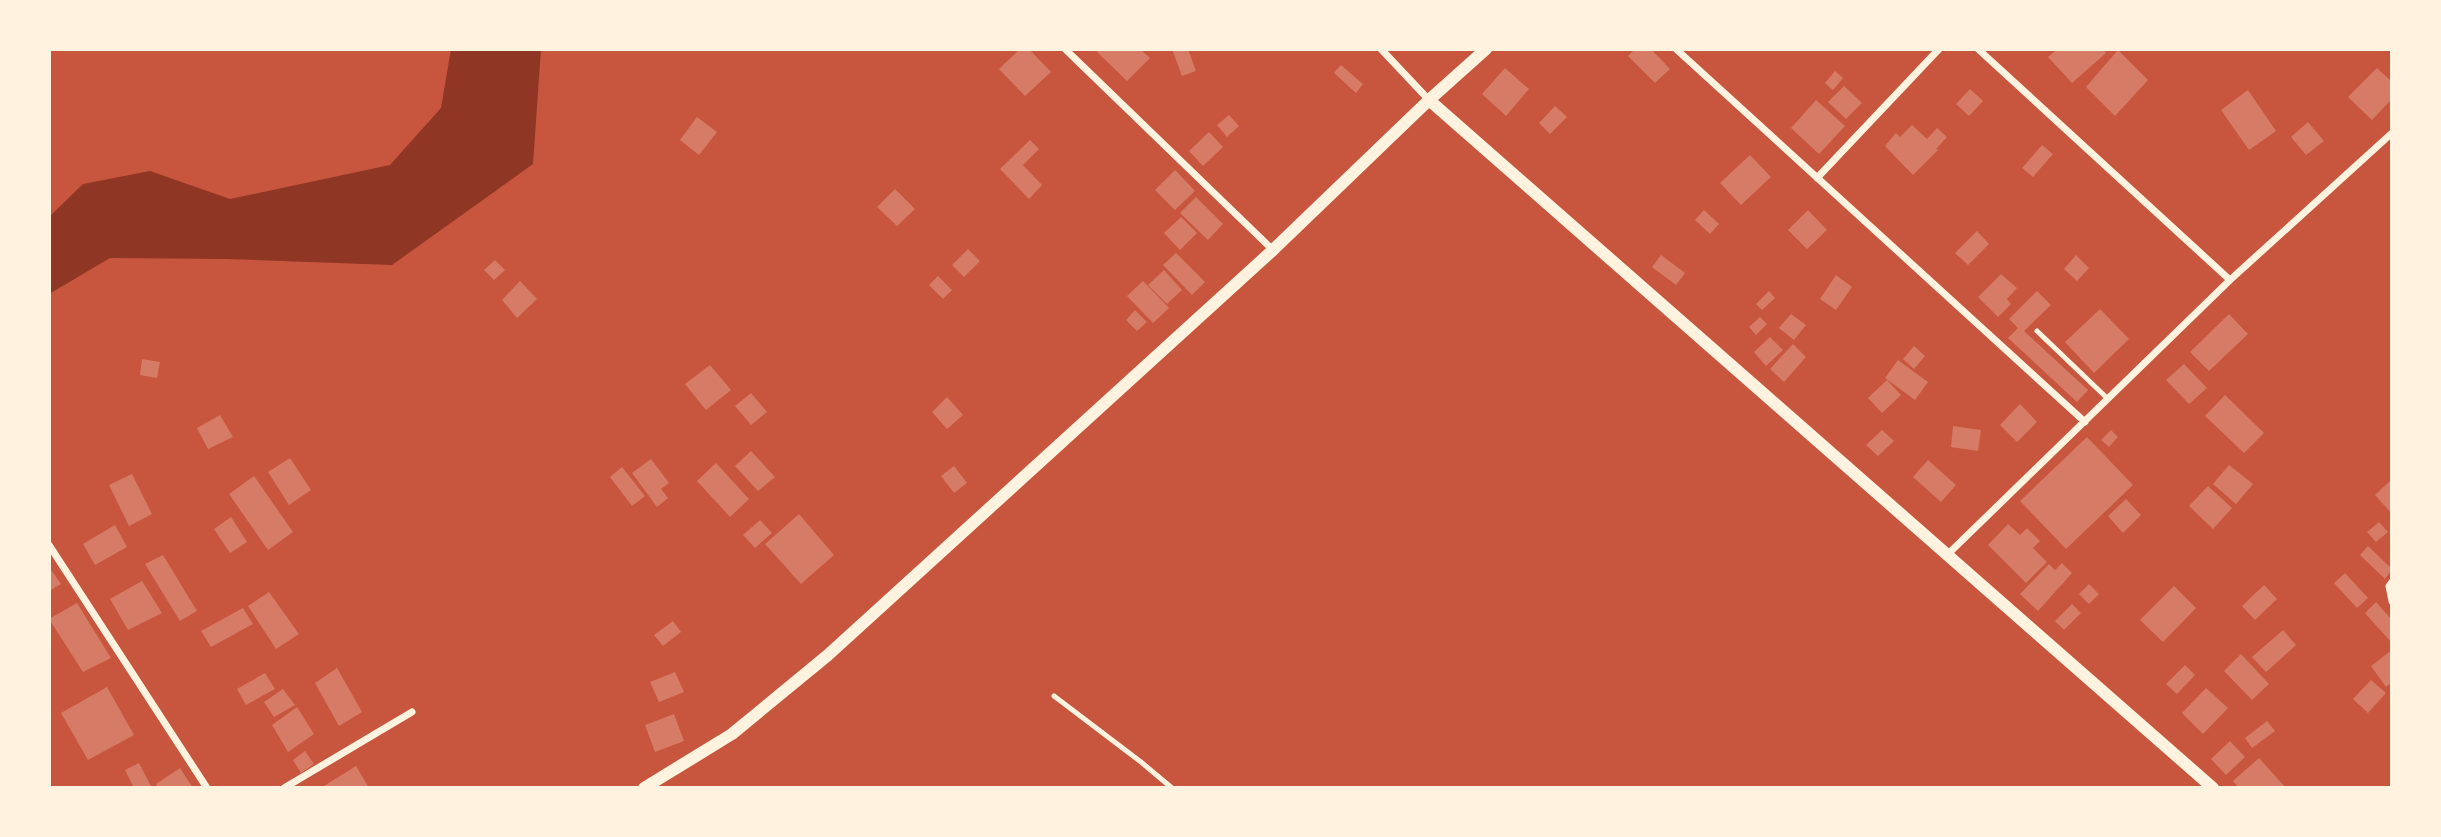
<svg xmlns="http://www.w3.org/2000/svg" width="2441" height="837" font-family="Lora,serif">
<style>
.water{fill:#8f3625}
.building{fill:#d67c66}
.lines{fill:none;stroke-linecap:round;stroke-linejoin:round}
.service{stroke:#fff3e0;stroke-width:5}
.minor{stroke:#fff3e0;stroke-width:7}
.tertiary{stroke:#fff3e0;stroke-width:12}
</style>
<rect width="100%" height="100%" fill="#c8553d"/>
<path class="water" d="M451 49H541L533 164 392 265 228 259 110 258 49 294V217L83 184 150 171 230 199 390 165 441 108Z"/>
<path class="building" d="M1020 49H1029L1051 72 1025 96 999 69Z
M1100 49H1140L1150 58 1127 81 1097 52Z
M1172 49H1188L1196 71 1182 76Z
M1635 49H1651L1670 69 1655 83 1628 56Z
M2057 49H2103L2106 53 2072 83 2048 57Z
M2118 50 2148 80 2115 116 2086 87Z
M1341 65 1363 84 1356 93 1334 73Z
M1505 68 1529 89 1506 116 1482 94Z
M2377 68 2392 82V99L2372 120 2348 97Z
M1835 71 1843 78 1833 90 1825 83Z
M1844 86 1862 103 1846 119 1828 102Z
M1970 89 1983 101 1969 116 1956 104Z
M2248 90 2276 131 2249 150 2221 110Z
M1816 100 1845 126 1819 154 1791 128Z
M1555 106 1567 117 1550 134 1539 123Z
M1229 115 1239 126 1227 137 1217 125Z
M697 117 717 132 699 155 680 140Z
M2308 122 2324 141 2306 155 2291 137Z
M1912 125 1927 139 1937 128 1947 137 1936 149 1938 150 1913 175 1885 146 1896 133 1900 137Z
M1209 132 1223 147 1203 166 1189 151Z
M1030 140 1039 149 1023 165 1042 185 1029 199 1000 169Z
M2042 145 2053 154 2033 177 2022 168Z
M1750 155 1771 177 1741 205 1720 183Z
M1175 170 1195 191 1175 210 1155 190Z
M895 189 915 209 897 226 877 207Z
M1196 197 1223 224 1208 240 1180 213Z
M1704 210 1719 224 1710 234 1695 220Z
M1808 210 1827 230 1807 249 1788 230Z
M1181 217 1197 233 1180 250 1164 233Z
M1977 231 1989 244 1968 265 1955 253Z
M968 249 980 261 964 277 952 265Z
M1176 253 1205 282 1192 295 1163 265Z
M1661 255 1685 273 1676 285 1652 267Z
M2076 255 2089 268 2077 281 2064 269Z
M495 260 505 270 494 280 484 270Z
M1164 270 1182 290 1167 304 1148 285Z
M2001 274 2017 288 2007 299 2011 304 1998 317 1978 297Z
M1836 275 1852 287 1836 310 1820 299Z
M938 276 952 290 943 299 929 285Z
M520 281 537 299 517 318 502 300Z
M1143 281 1169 308 1153 323 1127 296Z
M1769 291 1775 298 1762 310 1756 304Z
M2037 291 2051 305 2024 331 2088 390 2077 402 2008 338 2018 328 2009 319Z
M2100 309 2129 339 2094 373 2065 342Z
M1135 310 1147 322 1137 331 1126 320Z
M1791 314 1806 325 1794 340 1779 328Z
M2229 314 2248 334 2209 371 2190 352Z
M1760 317 1767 324 1756 335 1749 327Z
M1770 337 1783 350 1766 366 1754 352Z
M1793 344 1806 357 1784 382 1770 369Z
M1914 346 1925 356 1914 369 1903 359Z
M142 359 160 362 157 378 140 375Z
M1898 360 1928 382 1915 400 1885 378Z
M2184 364 2207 388 2189 404 2166 380Z
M710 365 731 390 706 410 685 384Z
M1887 380 1901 395 1882 413 1868 398Z
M751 393 767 412 751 425 735 406Z
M2225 395 2264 433 2244 453 2205 416Z
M947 397 963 415 947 429 932 412Z
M2020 404 2037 422 2017 442 2000 425Z
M220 415 233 437 208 449 197 428Z
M1953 426 1981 430 1978 451 1951 447Z
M1882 430 1894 441 1878 456 1866 445Z
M2111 430 2118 437 2109 447 2101 440Z
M2087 437 2133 485 2066 549 2020 501Z
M751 451 775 477 758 491 735 466Z
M290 458 311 490 289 505 268 472Z
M651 459 669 483 661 489 668 498 657 507 632 473Z
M1928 460 1956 485 1941 502 1913 477Z
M716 463 749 499 730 517 697 481Z
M2229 465 2253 484 2236 504 2213 484Z
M954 466 967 483 954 493 941 476Z
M622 467 645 496 632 506 610 477Z
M132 474 152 514 129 526 109 485Z
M254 476 293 532 268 550 229 494Z
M2392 479V514L2375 495Z
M2208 486 2232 508 2213 529 2189 506Z
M2126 499 2141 515 2123 533 2108 516Z
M799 514 834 555 801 584 765 544Z
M231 517 247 542 230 553 214 529Z
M760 520 772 533 755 548 743 535Z
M2379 522 2388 532 2376 542 2367 532Z
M2008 524 2020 535 2027 528 2040 541 2033 548 2047 562 2026 583 1988 545Z
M115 525 127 547 95 565 83 544Z
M2368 546 2392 569 2385 579 2360 555Z
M163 555 197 611 180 621 145 564Z
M2062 563 2072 573 2038 611 2020 594 2049 564 2055 570Z
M49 567 61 584 49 591Z
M2345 573 2368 598 2357 608 2334 583Z
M142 581 162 613 128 630 110 599Z
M2089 584 2099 594 2089 604 2079 594Z
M2264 585 2277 599 2255 620 2242 606Z
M2174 586 2196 608 2163 642 2140 620Z
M269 592 299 634 276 649 248 606Z
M2376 602 2392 620 2390 641 2365 613Z
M77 603 111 658 83 672 49 619Z
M2072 604 2081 613 2064 630 2055 621Z
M243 608 253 624 211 647 201 631Z
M673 621 681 632 663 646 654 635Z
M2283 630 2296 645 2266 672 2252 657Z
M2392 650V682L2386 687 2371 666Z
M2241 654 2269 684 2252 700 2224 671Z
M2185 665 2195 675 2177 694 2166 684Z
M337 668 362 712 339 726 315 683Z
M675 672 684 692 659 702 650 682Z
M265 673 275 689 246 705 237 689Z
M2371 680 2386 693 2368 713 2353 699Z
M107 687 134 735 88 760 61 713Z
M2206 688 2228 708 2203 734 2182 713Z
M283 689 295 705 274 717 264 702Z
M297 707 314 734 288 752 272 725Z
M674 714 684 741 655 752 645 725Z
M2267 721 2275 731 2252 748 2245 738Z
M2230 741 2245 757 2226 775 2211 759Z
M305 751 314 764 301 773 293 760Z
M2259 758 2286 788H2239L2233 781Z
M139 763 152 788H134L125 770Z
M356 766 369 788H325L324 786Z
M180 768 193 788H158L156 784Z"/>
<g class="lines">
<path class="service" d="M2037 331 2108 399
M1054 696 1141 762 1172 788"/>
<path class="minor" d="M1065 49 1273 250
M1381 49 1429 100
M1676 49 2085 422
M1978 49 2230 280
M1817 178 1939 49
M49 545 207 788
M1947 555 2230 280 2392 133
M2392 582 2389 586 2392 601
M284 788 412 712"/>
<path class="tertiary" d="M1429 100 2213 788
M644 788 732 734 828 655 1273 250 1429 100 1486 49"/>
</g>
<rect width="2441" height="837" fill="none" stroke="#fff3e0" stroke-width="102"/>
</svg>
